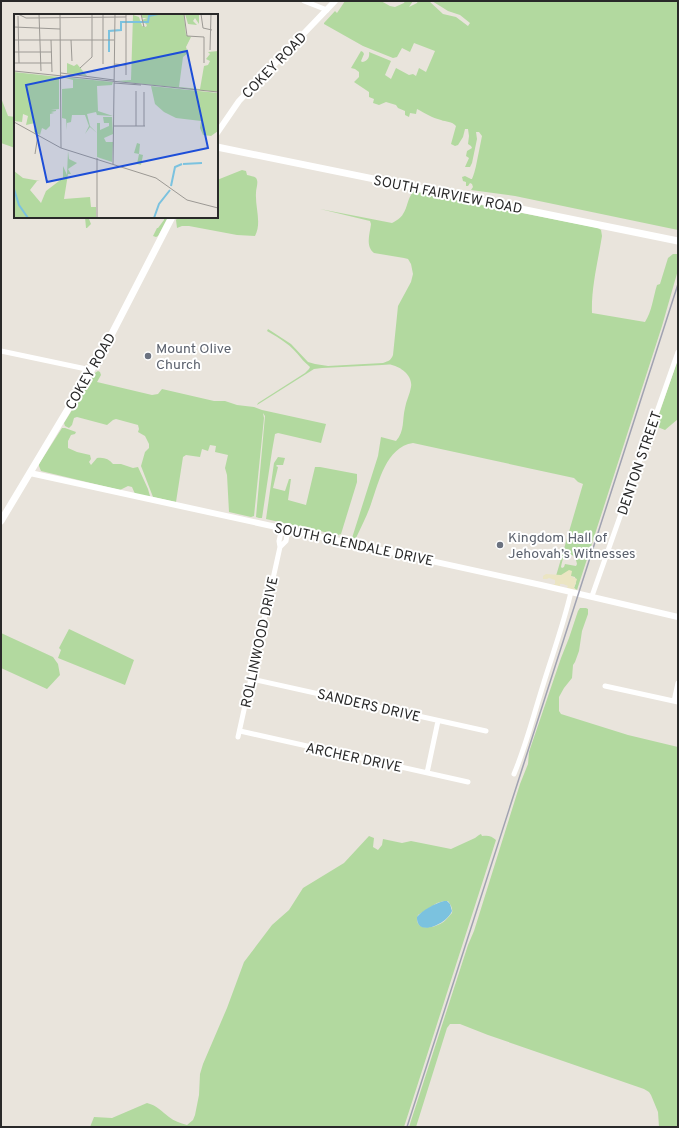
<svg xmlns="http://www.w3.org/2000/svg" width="679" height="1128" font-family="Overpass,sans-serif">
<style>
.green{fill:#b2d99f;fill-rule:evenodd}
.sand{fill:#ebe5c3}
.water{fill:#7bc2df}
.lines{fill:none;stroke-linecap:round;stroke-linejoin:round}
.minor{stroke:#fff;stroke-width:5}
.tertiary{stroke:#fff;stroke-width:6}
.secondary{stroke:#fff;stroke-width:7}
.rail{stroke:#a0a2b1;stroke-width:1.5}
.worship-dot{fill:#6b7280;stroke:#fff;stroke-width:1.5}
.labels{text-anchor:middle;stroke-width:4;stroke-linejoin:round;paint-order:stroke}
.street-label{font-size:14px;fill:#292929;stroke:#fff}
.worship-label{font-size:14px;fill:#5b616d;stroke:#fff;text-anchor:start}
.inset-river{fill:none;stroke:#7bc2df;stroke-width:2}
.inset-road{fill:none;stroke:#9c9994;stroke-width:1}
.view{fill:#1d4ed8;fill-opacity:0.15;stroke:#1d4ed8;stroke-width:2}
.inset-edge{fill:none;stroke:#292929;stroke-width:2}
</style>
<rect width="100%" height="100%" fill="#e9e4dc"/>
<path class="green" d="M345 1H381L390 6 395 7 404 3 405 1H413L409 7 417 3 418 1H429L443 14 456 17 468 26 470 23 460 15 448 11 432 1H678V230L515 196 471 190 473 187 472 184 470 183 468 186H466V182L463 181 462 177 465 176 471 179H472C474 174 475 170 476 166 478 156 480 146 482 136L479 132H476L477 139 472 163 470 167H465L469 158 466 156 467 151 472 148 471 146 468 144 469 136 468 129H465L463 137 458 145 455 146 451 144 456 126C452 121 446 122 441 120 432 118 425 113 417 109L416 114 410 113 409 117 405 115V111L398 108 396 105 386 102 379 105 373 103 374 99 369 97V92L354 82 359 77V72L355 69 351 68 361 51 363 52 364 54 361 61 362 62C367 61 370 58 369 52L391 61 385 75 391 79 396 68 409 75 413 74 416 76 419 68 426 72 435 51 414 43 410 52 402 48 397 57 393 58 363 46 324 24V23L335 11 337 13Z
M1 98 8 116 15 117V148L1 143Z
M242 170 246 171 247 175C250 176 254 176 256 178 259 182 256 188 256 193 255 207 262 223 255 236L237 235 189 226H182L177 228 176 220 178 217H217V180Z
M413 192H415L598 228 601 230 602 236C598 261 591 288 592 313L645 322C652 311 653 298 657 285L660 284 668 258 673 254H677L678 248V270L662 326 577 590 574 588 576 583 575 577 571 576H556L583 484 578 482 574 478 413 443C386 447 379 482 371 504 367 516 361 527 356 538H352L378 456 381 437 396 441C405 431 402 420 405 408 406 401 410 394 411 387 413 376 401 367 392 365 389 364 385 365 382 365L322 368 314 369 257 405 258 403 305 373 309 369 310 367C307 364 303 361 301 358 291 345 281 339 267 331L268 329 291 344 308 362 315 364 328 366 383 363C389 361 391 360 393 355L398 306 411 282 413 274 411 264 408 259 404 258 374 253C365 246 370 233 371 224L370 221 320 209 392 223C396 221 401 218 403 214 408 207 407 199 413 192ZM567 553C574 555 576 558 577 564L576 566 565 564 564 567 562 568 561 567C562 562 563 556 567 553Z
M85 217H102L91 218 89 219 91 224 87 228H86Z
M164 217H168L158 236 156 237 153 236 157 228H158L164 220Z
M678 359V419L665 430 655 426Z
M98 371 100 372 101 375 97 382 152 395 158 394 162 389 214 401H225L237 405 254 407 262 410 326 424 321 443 278 433 275 434 272 451 262 518H259L256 517 265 416 263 413 264 418 254 516 251 517 229 512 227 475 225 468 228 455 215 452 216 446 210 445 208 451 202 449 200 457 186 455 183 457 176 502 153 497 141 466 145 452 149 448V444L145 436 138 432 139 429 138 425 116 419 113 420 107 425 77 417 74 418 72 425 69 428 65 426 64 423 95 373Z
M62 428H65L76 432 75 434 71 435 68 441V448L77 452 90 455 91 459 89 462 91 465 97 458C104 457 109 459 113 464H121L133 468 138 467 148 489 150 496 149 497 135 494 132 487 128 486 120 490 41 471 39 466V464Z
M278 457 285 458 283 465H277L276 466 278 467 273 488 285 491 289 479H291L288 500 306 505 315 467H320L357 474V482L341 534 338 535 266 519 274 463Z
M580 608H586L588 609V614L582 631 579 651 575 662 573 665 572 678 564 688 559 697V711L561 714 628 735 678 747V1127H659L658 1112 651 1095 649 1092 644 1089 488 1035 460 1024H450L447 1028 416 1127H409L468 945 474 931 520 784 528 764 529 752 561 658 569 638 578 611Z
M69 629 134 660 125 685 58 658 61 650 59 648Z
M1 633 53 657 58 664 60 675 47 689 1 668Z
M481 834 482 836C488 835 492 836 496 840L404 1127H90L94 1117 112 1118 147 1103C158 1106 161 1111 169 1117 174 1121 180 1123 187 1125L193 1120 195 1115 199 1095 200 1074 203 1064 227 1008 244 962 272 925 289 910 303 888 344 863 369 836 374 838 373 847 378 850 382 845 383 839 402 843 411 841 451 849 475 838 479 835ZM444 901H448C451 905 453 909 452 913 448 917 445 922 440 924 431 929 413 930 418 915L437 903Z"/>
<path class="sand" d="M569 570 572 571 571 576 577 579 574 588 577 590 567 588 568 586 563 584H560V586L552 585 555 584V580L549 578 547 579H543V576L546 574 561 575Z"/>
<path class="water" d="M444 901H447L450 904 452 911C447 924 416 938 417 917 421 911 436 903 444 901Z"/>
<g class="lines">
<path class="minor" d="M304 1 327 10
M1 351 91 370
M280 547 286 541 288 530
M592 596 678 352
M252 679 486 731
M605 686 678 702
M674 701 678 683
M240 731 468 782
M238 737 280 547 279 541 282 528
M427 773 438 721
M514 774C525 748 532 721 540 695 550 661 563 627 571 592"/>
<path class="tertiary" d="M217 133 239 101 335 1
M30 473 541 585 678 617"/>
<path class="secondary" d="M217 147 678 241
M1 521 104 349 172 217"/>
<path class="rail" d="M407 1127 678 284"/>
</g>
<g class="worship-dot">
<circle cx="148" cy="356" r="4"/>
<circle cx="500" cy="545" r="4"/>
</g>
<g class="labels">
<g class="street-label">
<text transform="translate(274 65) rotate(-46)" y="5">COKEY ROAD</text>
<text transform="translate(448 194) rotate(11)" y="5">SOUTH FAIRVIEW ROAD</text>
<text transform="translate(90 371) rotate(-60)" y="5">COKEY ROAD</text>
<text transform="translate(639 463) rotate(-71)" y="5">DENTON STREET</text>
<text transform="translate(354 544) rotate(12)" y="5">SOUTH GLENDALE DRIVE</text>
<text transform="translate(259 642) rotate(-78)" y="5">ROLLINWOOD DRIVE</text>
<text transform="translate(369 705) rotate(13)" y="5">SANDERS DRIVE</text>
<text transform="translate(354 757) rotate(12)" y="5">ARCHER DRIVE</text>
</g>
<g class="worship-label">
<text x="156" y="353">Mount Olive<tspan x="156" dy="16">Church</tspan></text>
<text x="508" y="542">Kingdom Hall of<tspan x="508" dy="16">Jehovah’s Witnesses</tspan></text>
</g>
</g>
<g transform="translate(14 14)">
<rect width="204" height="204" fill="#e9e4dc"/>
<path d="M128 0 170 1 172 21 177 23 172 33 174 39 169 43 165 73 186 75 190 52 194 51 196 47 192 45 196 40 194 38 204 37V78L102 67 117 66 119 1 125 3 128 12 132 13 133 11 128 6 133 4H128ZM171 0H185V10L181 4 179 7 183 11 174 10ZM53 49 60 52 63 50 73 62 53 59ZM0 58 45 63V95L37 96H42V97L37 98 40 99 36 100V112L32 116 28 114 26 121 20 118 21 109 12 111 14 102 9 100 8 108 0 107ZM48 63 99 68 98 71 83 72 84 97 99 102 83 101 82 98 73 100 76 112 83 119 76 113 71 120 75 112 71 101H58L57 108 53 109V116L52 105 48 104V75L59 74V66ZM137 72 204 79V117L197 122 189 121 186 114 187 107 162 104 150 98 141 90ZM89 103H98L99 120 90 124 92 128H99L98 148 83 143V109H86V116L95 112V109H90ZM123 129 126 130 125 140 129 141 127 151 123 150 125 140 120 139ZM54 137 55 145 63 149 54 155 57 160H54L50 185 76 183 77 193H82V204H0V157L9 164 26 167H23L16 176 27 189 32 177 49 164V152L53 161Z" fill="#b2d99f"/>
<path class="inset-river" d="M95 38V17L107 16V8H134L135 2 144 0M169 150 188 149M157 172 161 153 168 150M0 175 5 191 14 204M140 204 145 190 156 176"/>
<path class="inset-road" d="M4 0 12 4 112 3M25 0 27 57M46 0 47 134 142 164 173 186 204 194M89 0V50M127 0 130 13M170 0 173 22 190 23V49M187 0 189 14 198 16M4 2 5 49M0 13 46 15M0 26H100M37 26 38 58M57 26 58 47M196 36 197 0M0 38H38M0 49H38M100 50 112 51M66 54 78 43V0M0 57 204 78M47 59 100 66M112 61V0M100 69 127 71M0 108 47 134M99 112H131M122 112V77M130 112V78M21 140 24 121M83 144V204M99 150 101 0"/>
<path class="view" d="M173 37 194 134 33 168 12 71Z"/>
<rect width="204" height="204" class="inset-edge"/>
</g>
<rect width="679" height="1128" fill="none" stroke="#292929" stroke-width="4"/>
</svg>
